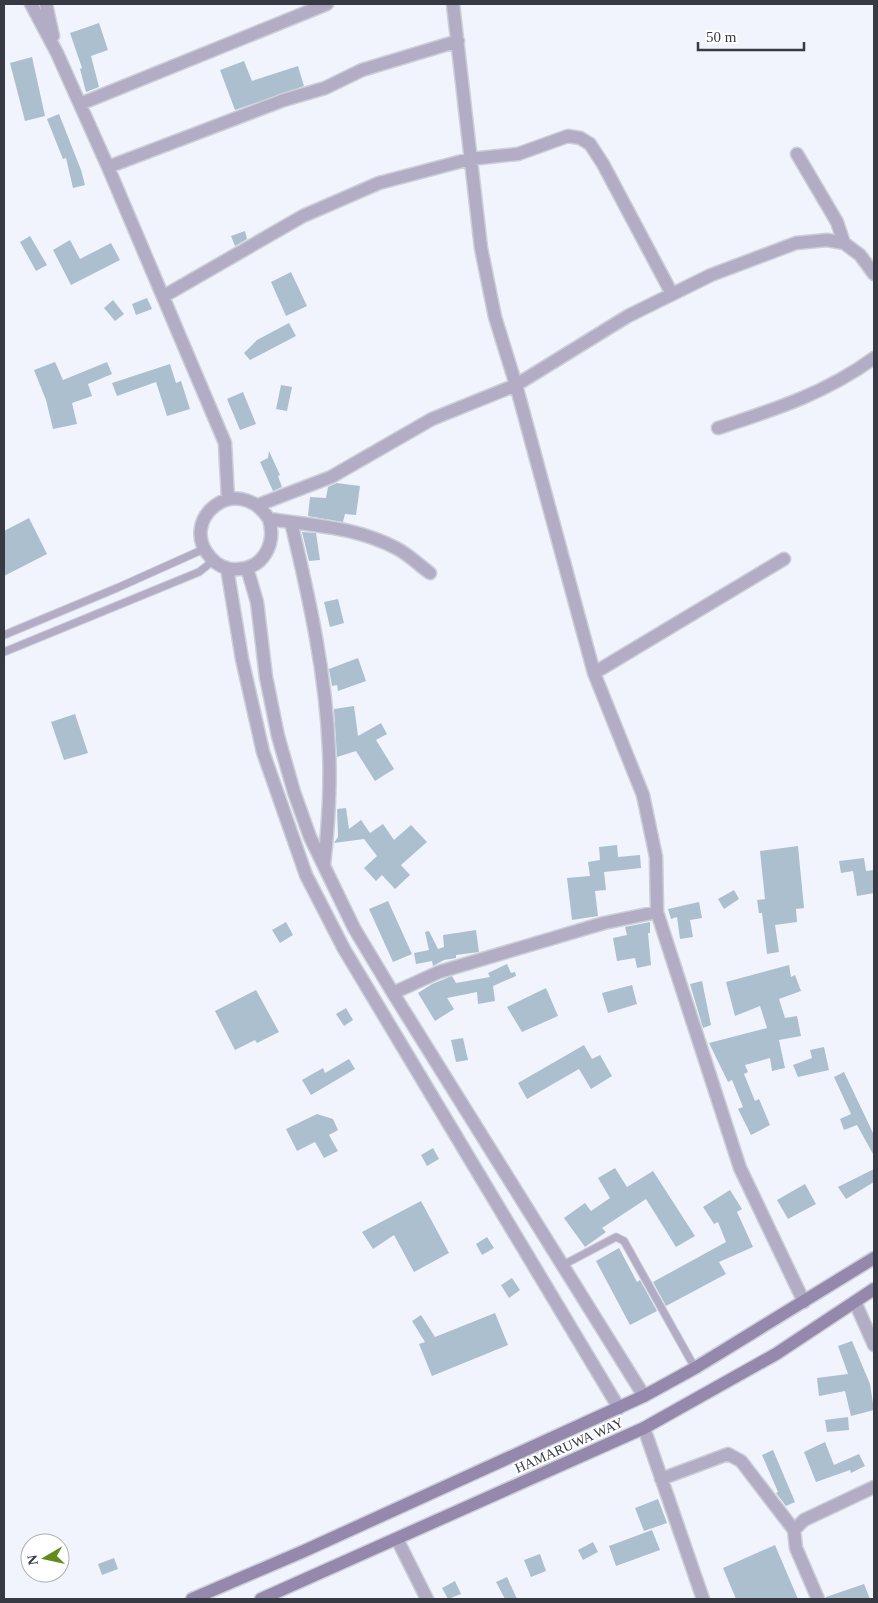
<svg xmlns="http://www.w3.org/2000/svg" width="878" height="1603" font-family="'Times New Roman',serif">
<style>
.building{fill:#abbfce}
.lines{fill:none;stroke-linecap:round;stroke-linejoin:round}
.service-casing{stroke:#cccfd8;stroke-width:9}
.minor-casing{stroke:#cccfd8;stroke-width:15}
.secondary-casing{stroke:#cccfd8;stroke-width:15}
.service{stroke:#b3acc5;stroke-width:7}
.minor{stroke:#b3acc5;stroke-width:12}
.secondary{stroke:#9488ac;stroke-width:12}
.labels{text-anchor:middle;stroke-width:4;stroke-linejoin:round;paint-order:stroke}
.street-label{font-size:14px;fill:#383a43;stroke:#fff}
</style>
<rect width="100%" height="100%" fill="#f1f4fd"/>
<path class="building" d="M99 23 108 50 91 56 99 87 86 92 80 69 82 68 70 33Z
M32 57 45 116 25 121 10 63Z
M244 61 252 81 298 66 304 86 235 110 220 70Z
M59 114 81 170 85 185 73 188 66 158 63 159 47 119Z
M245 231 247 239 235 246 231 236Z
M30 236 47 265 36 271 20 242Z
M70 240 80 259 111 243 120 260 71 285 53 250Z
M291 272 307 306 286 316 271 282Z
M147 298 152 309 136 315 132 304Z
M113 300 124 314 115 321 104 308Z
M289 323 296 336 250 360 244 353 257 340Z
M55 362 63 380 107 362 112 374 88 384 92 396 72 403 77 424 53 429 46 400 34 370Z
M170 364 176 383 181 381 190 409 167 416 156 382 117 396 112 383Z
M281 385 292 387 287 411 276 409Z
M243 392 256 424 240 430 227 399Z
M269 451 280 475 278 476 282 487 273 491 260 462 268 458Z
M337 483 360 486 356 515 345 514 343 522 308 516 310 497 326 498 328 487Z
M29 518 47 554 4 576V531Z
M302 532 316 533 320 560 309 561Z
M338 599 344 623 330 627 324 602Z
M358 658 366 681 338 691 337 685 332 686 329 669Z
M354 706 358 736 381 723 387 734 376 740 394 769 375 781 356 751 337 757 334 709Z
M75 714 88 753 64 760 51 722Z
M346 808 349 829 361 820 370 833 383 824 394 840 411 825 427 842 401 865 410 875 395 889 382 875 376 881 364 868 377 856 364 839 334 843 338 837 337 809Z
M617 845 618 857 640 855 641 868 604 872 606 890 595 891 598 916 572 920 567 878 590 876 588 862 600 860 599 847Z
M798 846 804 908 796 909 797 922 775 925 779 952 767 954 762 913H759L757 900 765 899 760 851Z
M864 858 866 871 874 870V893L857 896 853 871 841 873 839 861Z
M734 890 739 899 724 909 718 899Z
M388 901 412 954 393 962 369 909Z
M699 902 702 918 690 920 693 937 680 939 677 917 671 919 668 909Z
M286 922 293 935 280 943 272 930Z
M650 922V933H648L651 965 637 968 635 958 617 961 613 938 627 935 625 927Z
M476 930 479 952 456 955V958L444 960 433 966 432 961 416 964 414 953 429 950 425 932 429 931 438 949 444 947 443 935Z
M507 964 511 973 515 972 516 976 493 986 495 1001 478 1004 477 992 447 998 454 1009 435 1021 418 993 432 984 452 976 456 983 490 977 488 973Z
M789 965 791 977 795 975 801 991 779 999 785 1018 797 1016 801 1036 779 1040 785 1068 772 1071 770 1058 745 1065 748 1072 744 1074 755 1101 759 1099 770 1125 751 1135 738 1109 743 1107 732 1080 728 1082 709 1043 767 1028 760 1006 735 1016 726 982Z
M702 981 711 1025 703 1028 690 984Z
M632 985 637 1004 608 1013 602 993Z
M546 988 558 1016 522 1032 507 1007Z
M256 990 279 1032 257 1043 255 1040 235 1050 215 1011Z
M346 1008 353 1020 344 1026 336 1014Z
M463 1038 468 1060 456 1062 451 1040Z
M584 1045 592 1059 600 1055 612 1076 591 1089 579 1069 527 1099 518 1083Z
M824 1047 829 1070 798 1077 793 1065 812 1058 810 1050Z
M349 1059 355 1069 311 1095 302 1080 323 1068 325 1073Z
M844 1072 874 1135 873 1154 857 1125 844 1130 840 1119 851 1114 834 1077Z
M317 1114 333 1119 338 1130 329 1135 338 1151 324 1158 315 1142 297 1151 286 1129Z
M433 1148 439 1159 427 1166 421 1155Z
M615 1168 627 1187 653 1171 695 1236 676 1247 646 1199 602 1228 606 1232 585 1247 564 1218 585 1203 591 1211 610 1198 598 1178Z
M874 1169V1182L846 1199 838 1187Z
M805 1184 816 1204 788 1219 777 1200Z
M730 1190 742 1209 737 1212 753 1247 719 1262 726 1274 666 1306 653 1282 726 1242 718 1222 714 1224 703 1207Z
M421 1201 449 1253 414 1272 394 1235 373 1249 362 1232Z
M487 1237 494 1248 482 1255 476 1244Z
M619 1248 637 1282 640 1280 657 1311 630 1325 596 1261Z
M512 1278 520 1290 509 1298 501 1285Z
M495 1313 508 1345 432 1376 419 1344 425 1342 412 1321 421 1315 435 1337Z
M852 1341 870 1384 874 1410 851 1416 845 1391 819 1396 817 1378 848 1374 838 1346Z
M848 1417 849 1430 827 1432 825 1420Z
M825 1442 834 1465 859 1454 865 1466 851 1473 850 1470 816 1482 804 1452Z
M773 1450 795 1502 786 1506 776 1493 778 1492 762 1455Z
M658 1499 667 1523 644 1531 635 1508Z
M652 1530 660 1550 616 1566 609 1546Z
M593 1542 598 1552 583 1560 578 1550Z
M775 1545 798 1599H736L723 1568Z
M540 1554 546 1571 531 1577 524 1560Z
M114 1558 118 1569 102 1575 98 1564Z
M507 1577 517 1599H505L496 1582Z
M455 1581 461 1594 448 1599 442 1588Z
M864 1584 870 1599H826V1597Z"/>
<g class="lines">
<defs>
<path id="service" d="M4 635 117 588 204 549
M4 652 199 572 213 561
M563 1265 616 1237 624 1241 695 1368"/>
<path id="minor" d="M31 4 57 53 108 167 225 443 228 499
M46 4 53 36
M453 4 481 248 495 317 516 385 594 673 643 795 656 857 657 912 740 1168 804 1302
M80 104 327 4
M797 154 837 222 844 243
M108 167 284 100 325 88 362 70 458 41
M164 296 303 216 379 183 470 159 518 154 568 136 580 138 590 144 603 164 671 292
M718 428C776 409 824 394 874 358
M258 505 331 477 432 419 516 385 628 316 711 275 796 243 827 240 844 243 860 255 874 274
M269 519C276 542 265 568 238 569 228 570 218 566 211 558 176 520 237 470 269 519 314 526 353 526 396 548 408 554 419 565 430 573
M291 522C309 597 326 674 329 751 331 789 328 827 324 865
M227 568 242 659 263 752 306 875 344 949 619 1408
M247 568 257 602 266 677 278 736 294 792 310 837 354 928 393 993 644 1396
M594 673 784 559
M393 993 439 972 604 923 657 912
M855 1302 874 1345
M644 1428 703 1599
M661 1479 728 1454 741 1461 794 1530 796 1548 818 1599
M794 1530 804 1520 874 1487
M397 1539 427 1599"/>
<path id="secondary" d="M192 1599 304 1551 644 1396 695 1368 874 1258
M261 1599 644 1428 776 1354 874 1289"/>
</defs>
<use href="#service" class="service-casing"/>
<use href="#minor" class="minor-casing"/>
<use href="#secondary" class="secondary-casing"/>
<use href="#service" class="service"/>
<use href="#minor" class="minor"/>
<use href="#secondary" class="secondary"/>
</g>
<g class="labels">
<g class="street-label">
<text transform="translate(569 1445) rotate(-24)" y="5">HAMARUWA WAY</text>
</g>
</g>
<rect width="878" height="1603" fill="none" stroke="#383a43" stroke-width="10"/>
<g transform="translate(45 1558) rotate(261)"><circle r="24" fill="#ffffff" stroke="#afb0b4"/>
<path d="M0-4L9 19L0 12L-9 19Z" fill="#618b1a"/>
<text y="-8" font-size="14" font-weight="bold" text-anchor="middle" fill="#383a43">N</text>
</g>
<path d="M698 42v8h106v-8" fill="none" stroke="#383a43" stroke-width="2.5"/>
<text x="706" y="42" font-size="15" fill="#383a43" stroke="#ffffff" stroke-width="4" paint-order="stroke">50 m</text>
</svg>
